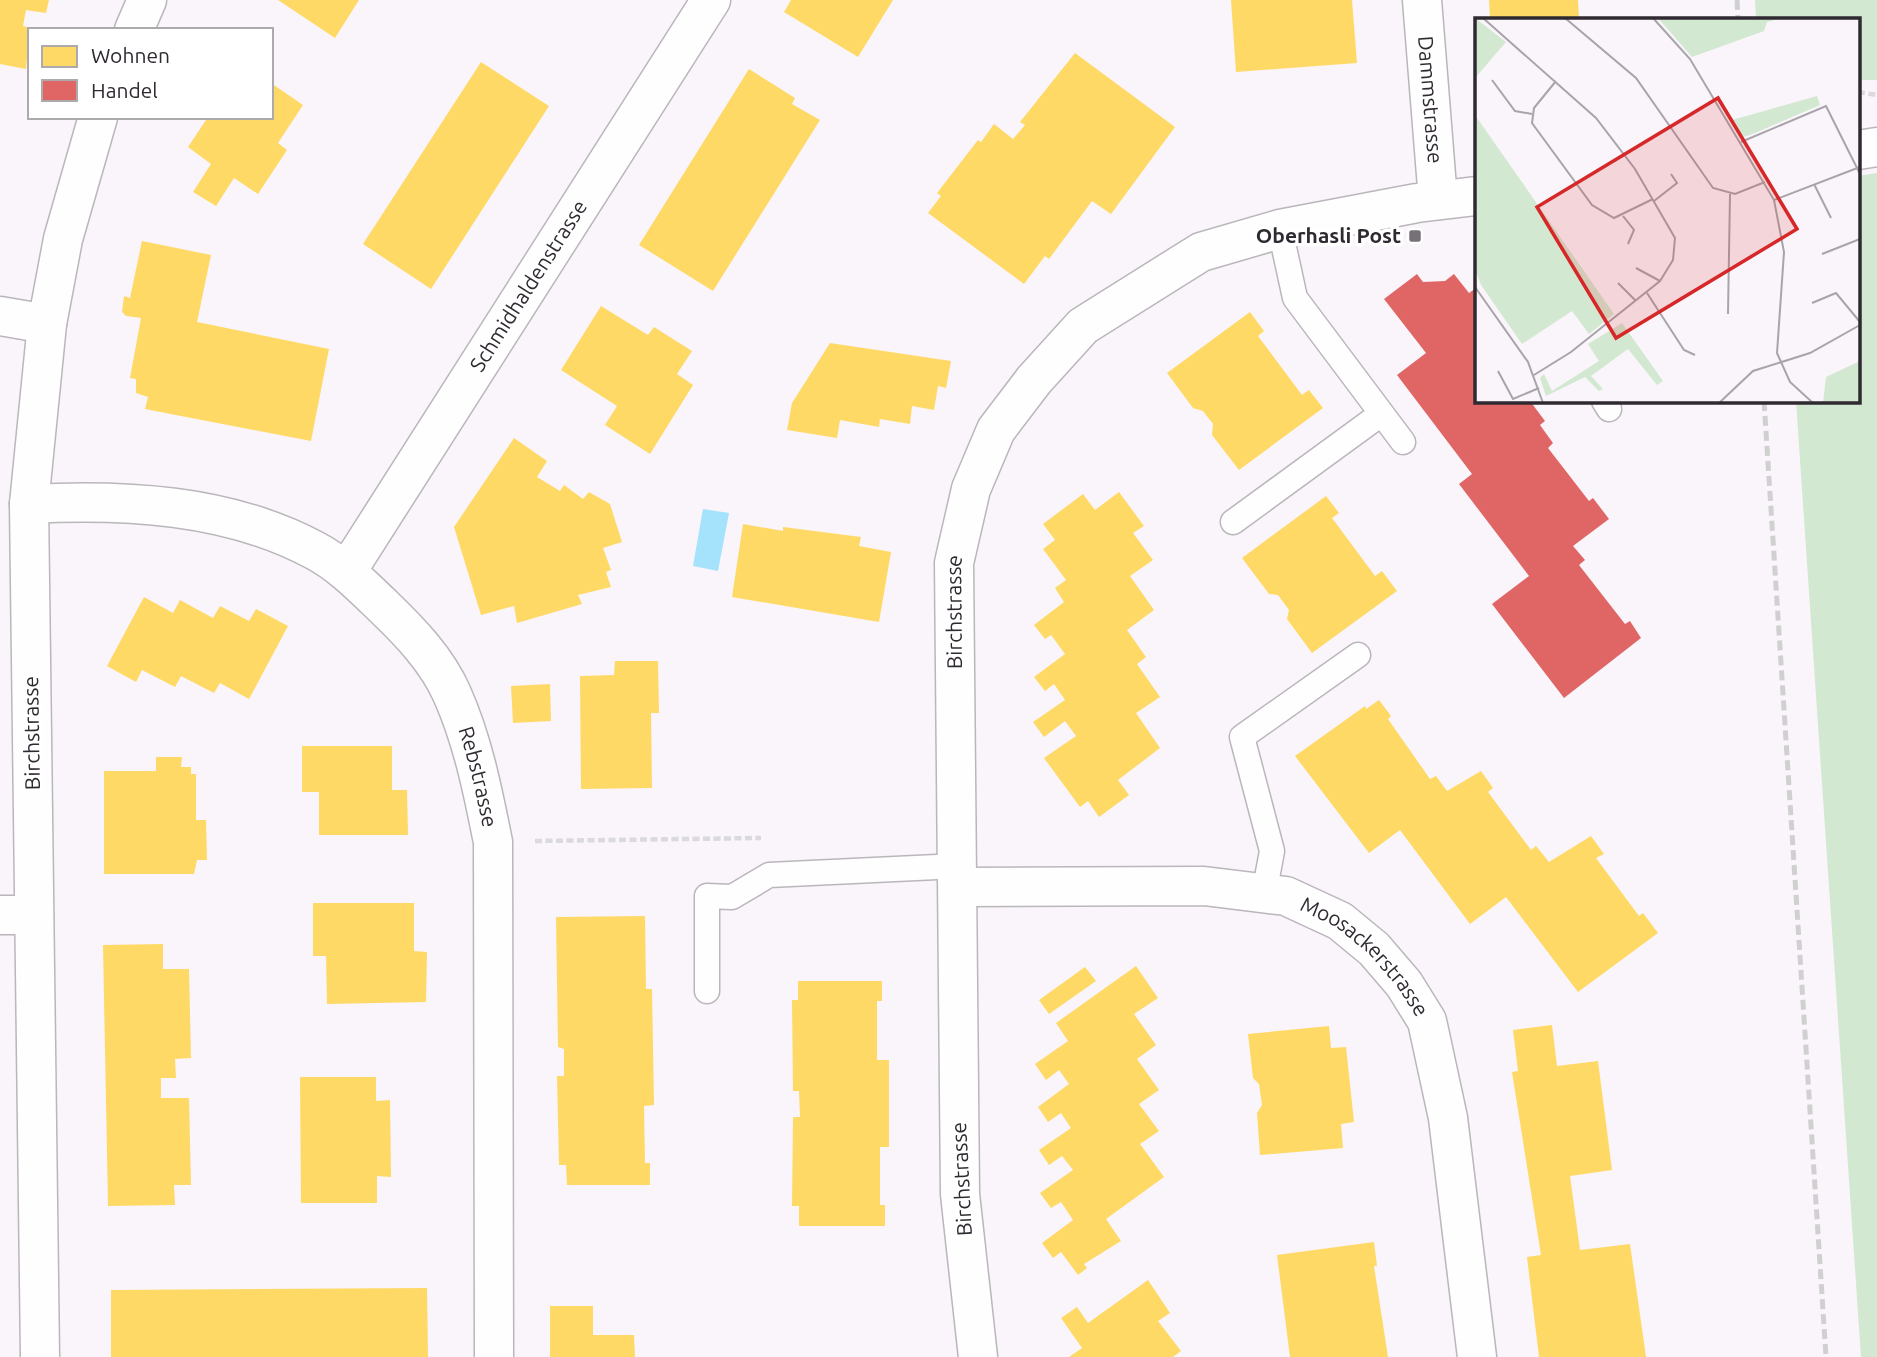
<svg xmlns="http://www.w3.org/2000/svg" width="1877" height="1357" font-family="Ubuntu,sans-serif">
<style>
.green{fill:#d3e8d0}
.water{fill:#a5e2fb}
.homes{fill:#ffd966}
.shops{fill:#e06666}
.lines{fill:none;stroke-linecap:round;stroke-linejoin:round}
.lane-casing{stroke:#bab6bb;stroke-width:27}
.street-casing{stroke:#bab6bb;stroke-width:41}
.path{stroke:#dad9db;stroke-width:4.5;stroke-dasharray:7 3.5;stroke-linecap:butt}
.lane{stroke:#fefefe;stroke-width:24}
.street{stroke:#fefefe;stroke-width:38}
.rail{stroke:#d1d0d1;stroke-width:5;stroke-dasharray:10 5;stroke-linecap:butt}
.poi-dot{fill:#767177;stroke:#fff;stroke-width:2.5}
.labels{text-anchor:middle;stroke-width:7;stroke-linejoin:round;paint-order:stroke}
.street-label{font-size:21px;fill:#2f2a31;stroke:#fff}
.poi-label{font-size:21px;font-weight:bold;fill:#2f2a31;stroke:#fff;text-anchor:end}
.inset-road{fill:none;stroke:#a8a4aa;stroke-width:2}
.view{fill:#d62828;fill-opacity:0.15;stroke:#d62828;stroke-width:3.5}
.inset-edge{fill:none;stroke:#2f2a31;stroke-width:3.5}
</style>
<rect width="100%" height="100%" fill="#f9f5fa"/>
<path class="green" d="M1755 0H1877V80H1858V19H1756Z
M1877 173V1357H1861L1796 401H1858V176Z"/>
<path class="water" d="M703 509 729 513 718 571 693 566Z"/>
<path class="homes" d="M0 0H49L46 13 26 10 23 26 37 29 30 30 26 69 0 64Z
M278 0H359L335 38Z
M791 0H893L858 57 784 12Z
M1231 0H1352L1357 63 1236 72Z
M1489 0H1578L1579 19H1490Z
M1075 53 1175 127 1111 214 1092 201 1049 259 1045 256 1024 284 928 213 941 196 937 193 978 140 981 142 994 124 1013 139 1025 125 1020 122Z
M481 62 549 106 431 289 363 244Z
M749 69 795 98 792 104 820 120 713 291 639 245Z
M271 83 303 105 278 143 287 150 258 194 234 178 216 206 193 192 211 164 188 147 208 117H271Z
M142 241 211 255 197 322 329 349 311 441 145 409 148 397 136 393V379L130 378 141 318 126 316 122 312 124 296 130 298Z
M601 306 648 335 654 327 692 351 677 374 693 385 650 454 605 425 617 406 561 370Z
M1250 312 1264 331 1258 336 1302 395 1309 390 1323 408 1239 470 1212 435 1213 424 1203 411 1193 408 1167 373Z
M830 343 951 361 946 388 938 386 934 410 912 406 910 424 880 419 879 427 840 420 837 438 787 430 792 403Z
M514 438 547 461 537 477 560 491 564 485 583 499 589 492 610 504 622 542 603 548 611 570 606 572 611 587 578 595 582 604 517 623 514 606 481 615 454 527Z
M1119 492 1144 526 1133 533 1153 560 1130 576 1154 610 1127 630 1146 657 1137 664 1160 697 1136 713 1160 748 1118 780 1129 795 1099 817 1088 801 1080 807 1044 758 1076 736 1065 721 1044 737 1033 722 1065 700 1054 684 1045 691 1034 677 1065 654 1051 635 1045 639 1034 625 1064 602 1055 588 1066 580 1043 549 1055 540 1043 524 1083 494 1095 510Z
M1326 496 1339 513 1332 518 1355 549 1375 576 1382 571 1397 591 1312 653 1287 619 1289 610 1278 595 1269 594 1242 558Z
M743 524 783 531V527L861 537 859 546 891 552 879 622 732 597Z
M144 597 173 613 180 600 213 618 220 606 249 621 256 609 288 626 249 699 220 683 214 693 181 676 175 687 142 670 136 682 107 666Z
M615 661H658L659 713H651L652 788 581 789 580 676 614 675Z
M550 684 551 721 513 723 511 686Z
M1379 700 1391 716 1388 719 1430 779 1436 776 1447 791 1481 771 1493 788 1488 792 1531 850 1536 846 1549 862 1591 836 1604 854 1596 858 1639 916 1643 913 1658 933 1578 992 1506 897 1470 924 1400 830 1369 853 1295 756 1365 706 1366 709Z
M302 746H392V790H407L408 835H319V792H302Z
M156 757H182L181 767H191V774H196V820H206L207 860H197L194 874H104V771H156Z
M313 903H414V951L427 952 426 1002 327 1004 326 956H313Z
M645 916 646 989H652L654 1105 644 1106 645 1163H650V1185H567L566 1165H559L557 1076H564V1049L558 1047 556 917Z
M163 944V969H189L191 1058 175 1059 176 1078H161V1098H189L191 1185H174L175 1205 108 1206 103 945Z
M1136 966 1158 998 1134 1014 1156 1045 1137 1059 1159 1090 1139 1104 1159 1131 1140 1144 1164 1177 1106 1219 1121 1241 1084 1264 1087 1268 1078 1275 1061 1252 1053 1258 1042 1243 1073 1220 1061 1202 1051 1208 1040 1193 1073 1170 1062 1156 1049 1165 1039 1150 1071 1128 1061 1113 1048 1122 1038 1107 1069 1084 1059 1070 1046 1080 1035 1064 1068 1041 1056 1023Z
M1085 967 1096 981 1049 1014 1039 1000Z
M798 981H882V1001H877V1060H889V1147H880V1205H885V1226H799V1206H792L793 1117H800L799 1091H793L792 1000H798Z
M1552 1025 1557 1066 1598 1061 1612 1170 1570 1176 1580 1250 1630 1244 1646 1357H1539L1527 1257 1541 1255 1512 1072 1518 1071 1513 1030Z
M1329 1026 1331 1048 1346 1047 1354 1122 1341 1124 1343 1148 1260 1155 1257 1113 1262 1105 1259 1084 1253 1078 1248 1034Z
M300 1077H376V1101L390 1100 391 1177 377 1176V1203H301Z
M1374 1242 1377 1266H1374L1388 1357H1290L1277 1255Z
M1148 1280 1170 1313 1158 1321 1181 1351 1173 1357H1069L1082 1348 1061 1318 1077 1307 1088 1323Z
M427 1288 428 1357H111V1290Z
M550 1306H593V1335H634L635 1357H550Z"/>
<path class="shops" d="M1417 274 1423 282 1445 281 1454 274 1469 293 1476 288V401H1530L1545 421 1540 425 1553 443 1548 448 1589 501 1593 498 1609 519 1573 546 1585 560 1579 565 1625 624 1630 621 1641 638 1564 698 1492 604 1529 576 1459 484 1472 474 1397 375 1426 353 1384 299Z"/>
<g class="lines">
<defs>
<path id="lane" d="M1280 229 1295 298 1403 442
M1604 401 1609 409
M1233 522 1381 414
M1264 894 1272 851 1242 737 1358 655
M707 991V896L732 897 769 875 958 866"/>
<g id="street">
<path id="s1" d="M1422 0 1438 200"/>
<path d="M134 30 147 0"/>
<path d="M1858 150 1877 147"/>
<path d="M0 316 47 324"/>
<path id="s2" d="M29 504C124 499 228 504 314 550 341 564 362 586 384 607 410 632 437 660 452 694 473 741 483 792 493 842L494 1357"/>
<path id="s3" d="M347 571 711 0"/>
<path id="s4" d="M958 887 1204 886 1286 896 1340 921 1374 949 1404 984 1427 1021 1448 1118 1477 1357"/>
<path d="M0 915H34"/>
<path d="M40 1357 29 504 47 324 63 239 98 117"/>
<path id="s5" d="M978 1357 960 1194 954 563 971 489 996 430 1034 380 1083 326 1201 252 1280 229 1417 203 1476 196"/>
</g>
</defs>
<use href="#lane" class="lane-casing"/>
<use href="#street" class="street-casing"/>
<path class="path" d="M1858 92 1877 95
M535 841 761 838"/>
<use href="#lane" class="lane"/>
<use href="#street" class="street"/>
<path class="rail" d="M1737 0 1738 19
M1764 401 1826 1357"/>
</g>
<rect class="poi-dot" x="1408" y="229" width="14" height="14" rx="3.5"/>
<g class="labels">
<g class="street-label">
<text dy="7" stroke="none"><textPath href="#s1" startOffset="100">Dammstrasse</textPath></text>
<text dy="7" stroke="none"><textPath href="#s3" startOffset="338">Schmidhaldenstrasse</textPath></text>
<text dy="7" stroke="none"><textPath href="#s5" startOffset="746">Birchstrasse</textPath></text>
<text transform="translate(32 733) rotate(-91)" y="7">Birchstrasse</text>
<text dy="7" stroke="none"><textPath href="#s2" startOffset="581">Rebstrasse</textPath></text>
<text dy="7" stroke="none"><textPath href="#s4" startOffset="430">Moosackerstrasse</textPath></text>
<text transform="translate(962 1179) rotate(-93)" y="7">Birchstrasse</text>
</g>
<g class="poi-label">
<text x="1401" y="243">Oberhasli Post</text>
</g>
</g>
<g transform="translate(1475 18)">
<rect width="385" height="385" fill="#f9f5fa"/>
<path d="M0 0 31 24 0 60ZM183 0H307L292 4 289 13 217 39ZM342 78 345 87 275 117 267 119 257 102ZM0 97 139 296 114 316 97 293 47 326 6 267 0 251ZM147 305 188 363 182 367 153 331 116 358 128 371 124 373 110 359 71 378 65 360 69 356 77 373 124 343 113 326ZM385 343V385H348L351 359Z" fill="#d3e8d0"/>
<path class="inset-road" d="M8 0 121 100 160 151 200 220 198 242 185 263 96 334 59 357M90 0 161 60 238 170 260 176 290 164M178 0 215 41 299 182 309 234 302 335 315 364 338 385M17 62 40 93 57 96M81 63 59 90 57 105 117 187 139 200 178 181M266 124 351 88 385 156M339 166 356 200M299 182 385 149M179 183 202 165 196 156M148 198 159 212 153 226M347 236 385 221M161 250 185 263M143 265 161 283M0 269 53 344 68 385M172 275 209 332 220 337M337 285 361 275 385 304M253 296 255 176M23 353 38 381 64 370M244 385 278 353 335 335 385 307"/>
<path class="view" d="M243 80 322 211 141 320 62 189Z"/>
<rect width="385" height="385" class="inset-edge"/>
</g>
<rect x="28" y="28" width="245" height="91" fill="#ffffff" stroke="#acaaad" stroke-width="2"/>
<rect x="42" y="46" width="35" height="21" fill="#ffd966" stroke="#acaaad" stroke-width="2"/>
<text x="91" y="63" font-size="21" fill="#2f2a31">Wohnen</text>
<rect x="42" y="80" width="35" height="21" fill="#e06666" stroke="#acaaad" stroke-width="2"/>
<text x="91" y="98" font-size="21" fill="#2f2a31">Handel</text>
</svg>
